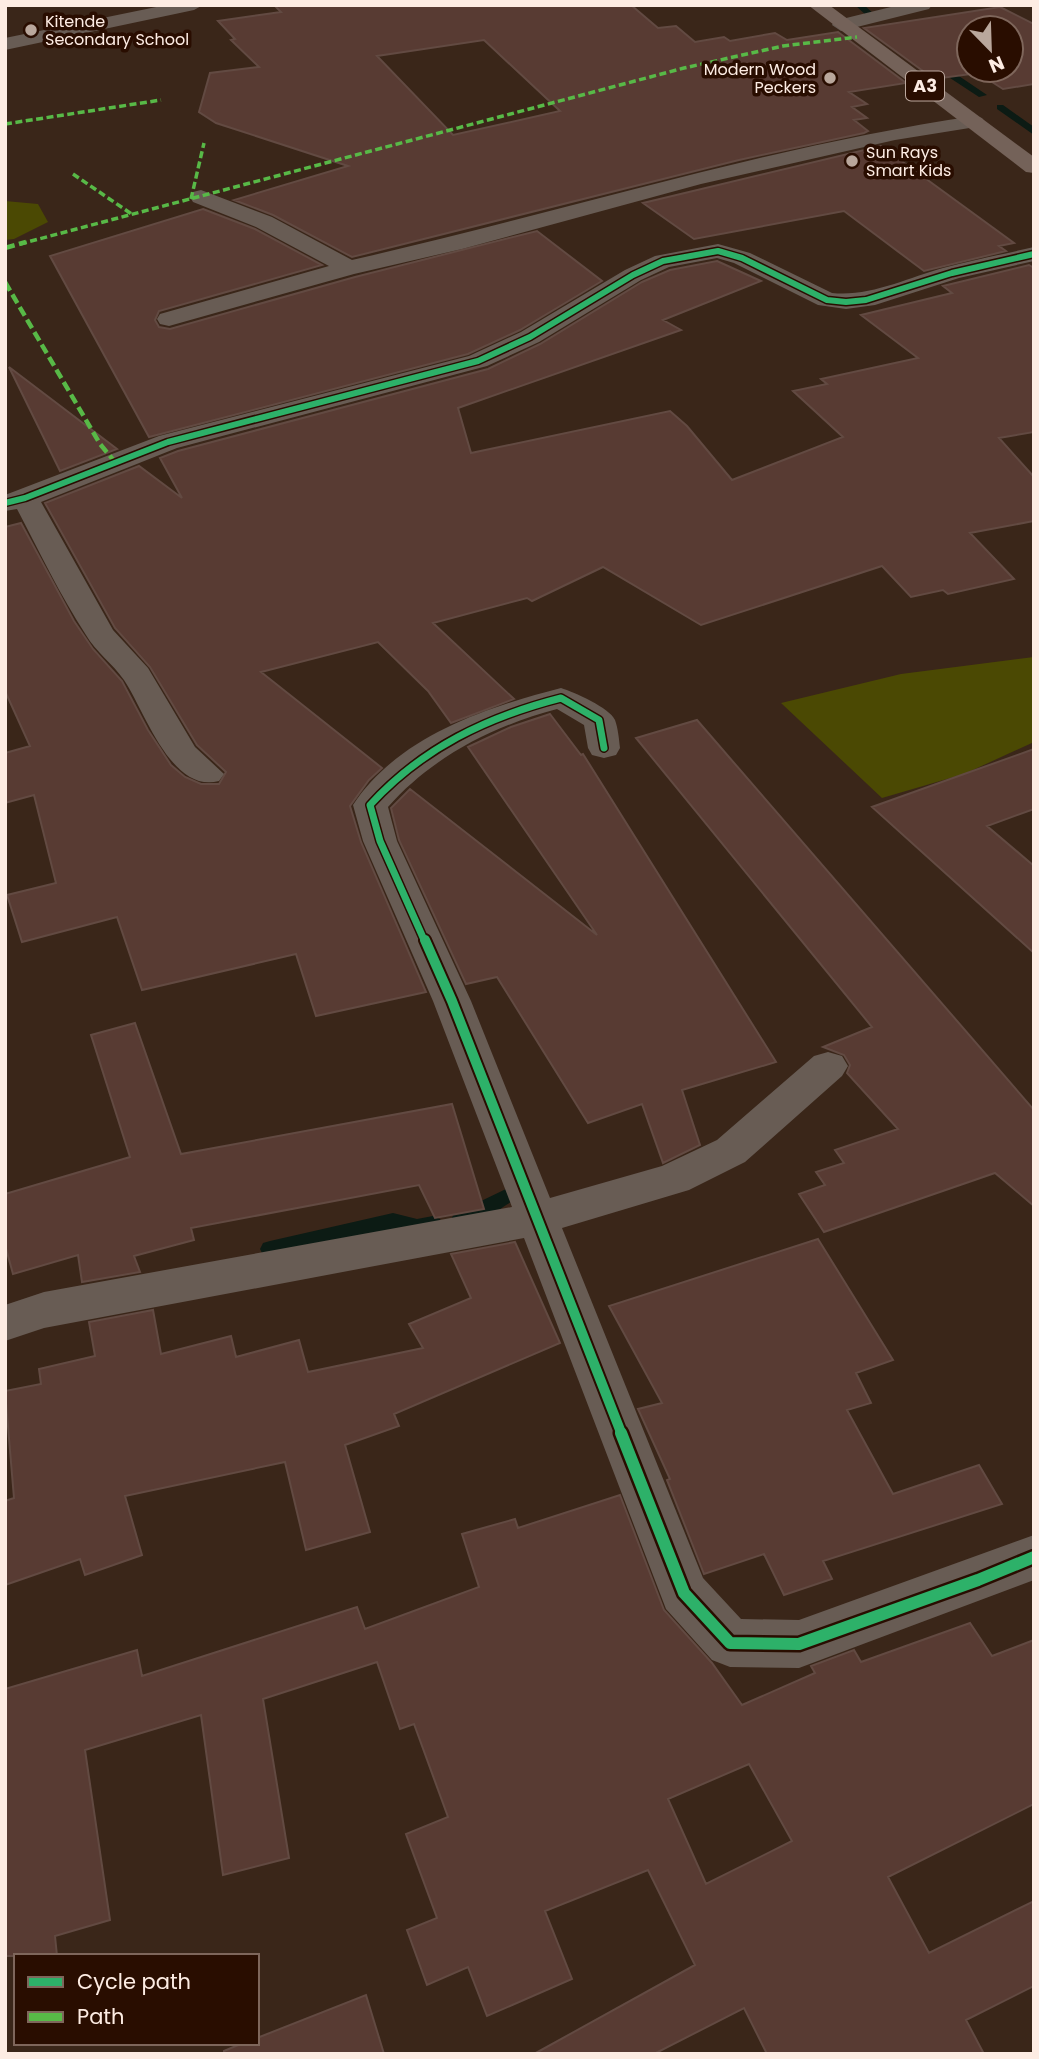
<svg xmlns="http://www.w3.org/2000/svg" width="1039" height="2059" font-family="Poppins,sans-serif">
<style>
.green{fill:#4b4903}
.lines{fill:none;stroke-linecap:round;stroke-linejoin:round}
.stream{fill:#0c1b14;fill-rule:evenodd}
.building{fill:#583b33;stroke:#624a42;stroke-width:2;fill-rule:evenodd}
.minor{fill:#685c54;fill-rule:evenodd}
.primary{fill:#746259;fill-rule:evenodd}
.quiet-far1{stroke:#58b947;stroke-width:3.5;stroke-dasharray:7 3.5;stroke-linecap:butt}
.quiet{stroke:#58b947;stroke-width:4.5;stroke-dasharray:10 4.5;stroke-linecap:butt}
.cycleway-far3-casing{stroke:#290d00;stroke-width:9}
.cycleway-far2-casing{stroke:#290d00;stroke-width:10}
.cycleway-far1-casing{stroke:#290d00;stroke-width:14}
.cycleway-casing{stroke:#290d00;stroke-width:17}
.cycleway-far3{stroke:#2db169;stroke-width:6}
.cycleway-far2{stroke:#2db169;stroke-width:7}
.cycleway-far1{stroke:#2db169;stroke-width:10}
.cycleway{stroke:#2db169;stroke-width:12}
.poi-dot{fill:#b9a79c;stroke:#290d00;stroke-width:2.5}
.labels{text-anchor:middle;stroke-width:7;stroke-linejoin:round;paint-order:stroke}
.far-poi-label{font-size:16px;fill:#fdece3;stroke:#290d00;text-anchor:start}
.shield{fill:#290d00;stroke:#bda99f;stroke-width:2}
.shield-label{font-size:18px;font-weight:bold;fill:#fdece3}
</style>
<rect width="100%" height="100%" fill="#3a2619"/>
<path class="green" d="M5 201 38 204 48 222 14 239 5 240Z
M1034 657V742L964 774 882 798 781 703 901 674Z"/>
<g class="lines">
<path class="stream" d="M855 5H864L875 15 868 17Z
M947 72H953L987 95 979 97 947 76Z
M997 105H1003L1034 127V135L997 109Z
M506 1189 513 1191 515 1196 513 1201C496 1210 474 1231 454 1224L451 1219 454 1214Z
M393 1213 417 1219 433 1216 440 1219 443 1224 440 1229 417 1235 393 1229 270 1257 263 1255 260 1249 263 1243 270 1241Z"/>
</g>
<path class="building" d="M274 5H631L658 28 676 26 695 42 724 37 730 41 775 33 787 40 838 32 906 83 849 92 867 104 852 107 867 118 854 120 868 131 864 133 739 160 352 257 273 215 234 200 348 166 216 123 199 112 210 73 259 67 231 40 235 39 218 21 281 12ZM484 40 560 111 453 135 377 56Z
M1000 7 1034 24V84L1003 89 978 73 934 79 864 28ZM969 28H1011V70H969Z
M881 146 1014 243 999 246 1006 251 924 271 844 211 694 239 643 203Z
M203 209 255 229 322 265 159 311 155 320 159 327 170 329 355 277 537 231 602 281 520 330 468 354 149 437 50 256Z
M717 261 761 281 663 320 681 330 458 408 471 453 670 411 687 426 732 480 843 437 793 391 827 384 821 379 918 358 861 315 952 293 943 286 1029 265 1034 268V432L999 438 1034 477V521L970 533 1014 579 948 594 943 590 911 597 882 566 701 625 603 567 532 601 527 598 433 623 514 699 451 723 428 691 378 642 261 672 382 768 369 780 350 806 361 842 426 992 316 1016 296 954 142 990 117 917 22 942 7 895 56 883 34 795 5 803V753L30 746 5 691V527L21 523 74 621 93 649 122 681 148 730 171 765 185 777 201 784H219L226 772 197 745 150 667 115 628 45 503 139 466 182 498 160 458 178 451 488 369 540 344 642 282 670 270Z
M9 367 117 449 60 471Z
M550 714 581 755 583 754 776 1062 682 1090 700 1145 663 1163 642 1104 588 1123 497 977 466 984 399 840 391 808 410 789 597 935 468 747 511 727Z
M697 720 1034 1110V1206L995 1173 824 1232 799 1194 825 1185 816 1172 844 1163 835 1150 898 1129 847 1073 850 1065 844 1055 823 1047 872 1027 636 738Z
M1034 749V809L987 826 1034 866V953L872 807Z
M135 1023 181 1154 452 1104 484 1209 435 1218 419 1185 191 1228 194 1240 134 1256 140 1272 82 1282 78 1255 13 1274 5 1245V1194L130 1157 91 1035Z
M818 1239 893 1360 856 1373 871 1403 847 1410 893 1494 979 1465 1002 1504 823 1561 832 1579 784 1595 764 1554 704 1574 667 1480 670 1479 638 1409 662 1403 609 1306Z
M515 1242 560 1343 394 1414 399 1426 345 1445 370 1532 306 1550 285 1462 125 1496 142 1555 85 1575 80 1559 5 1585V1501L14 1498 5 1391 41 1384 39 1369 95 1356 89 1322 153 1310 161 1354 231 1336 236 1357 299 1340 308 1372 423 1348 409 1324 471 1298 451 1254Z
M620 1495 664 1610 712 1663 742 1705 815 1673 811 1666 854 1650 861 1662 970 1623 992 1656 1034 1640V1804L888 1877 929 1953 1034 1901V1986L966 2020 984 2054H767L744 2008 654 2054H534L695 1965 648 1870 545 1911 572 1979 487 2016 468 1967 427 1985 407 1930 437 1918 406 1834 448 1817 414 1724 400 1729 377 1662 263 1699 289 1858 223 1875 201 1715 85 1750 110 1920 55 1936 57 1956H5V1689L137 1650 142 1676 357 1607 365 1629 479 1587 462 1534 515 1519 518 1528ZM749 1764 792 1841 706 1884 668 1799Z
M366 1995 384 2054H224V2051L243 2043H257V2038Z"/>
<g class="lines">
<path class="minor" d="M166 5H203L194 10 5 50V38Z
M899 5H932L929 9 841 31 832 25 834 21Z
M975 116 982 118 985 122 982 126 895 140 701 184 462 249 354 274 169 326 160 324 157 319 160 314 329 266 256 227 193 202 190 197 193 192 201 190 272 217 352 260C560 213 763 147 975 116Z
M718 244 750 253 832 293C870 297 907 278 943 268 973 260 1004 254 1034 247V261L959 278 875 305 846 309 818 305 734 263 717 258 669 267 641 280 539 342 487 366 177 448 41 502 113 630 148 668 195 747 224 774 219 781C171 794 145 711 124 680 113 664 96 652 86 635 60 595 39 551 17 509L5 511V495L159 436 469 356 521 332 625 270 655 256Z
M561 688C574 692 610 708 615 720 618 728 619 739 620 748L616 755 604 758 592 755 588 748 584 725 557 709C493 726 432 757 388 807L397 841 471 1001 550 1198 662 1166 717 1140 814 1056 828 1052 842 1056 848 1066 842 1076 745 1162 689 1190 562 1228 703 1578 741 1619 799 1620 1034 1535V1580L799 1668 730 1667 712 1660 666 1609 524 1238 44 1328 5 1341V1305L44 1292 512 1207 433 1001 363 841 353 805C397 737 487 707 561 688Z"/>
<path class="primary" d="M808 5H829L1034 157V173L1026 172Z"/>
<path class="quiet-far1" d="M5 124 161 100
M73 174 133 215
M191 199 204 143
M20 244 684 68 783 46 857 37"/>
<path class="quiet" d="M5 248 26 242
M5 282 100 444 115 462"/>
<defs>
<path id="cycleway-far3" d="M5 503 25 498 168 442 478 361 530 337 633 275 663 261 718 251 742 258 827 300 846 302 866 300 952 273 1034 254"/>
<path id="cycleway-far2" d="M425 942 380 841 370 805C422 748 487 717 561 698L599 720 604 748"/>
<path id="cycleway-far1" d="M425 940 452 1001 622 1435"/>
<path id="cycleway" d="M621 1433 684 1593 730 1643 799 1644 978 1580 1034 1557"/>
</defs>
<use href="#cycleway-far3" class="cycleway-far3-casing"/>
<use href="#cycleway-far2" class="cycleway-far2-casing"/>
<use href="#cycleway-far1" class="cycleway-far1-casing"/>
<use href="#cycleway" class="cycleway-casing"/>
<use href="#cycleway-far3" class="cycleway-far3"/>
<use href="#cycleway-far2" class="cycleway-far2"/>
<use href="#cycleway-far1" class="cycleway-far1"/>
<use href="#cycleway" class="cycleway"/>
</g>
<g class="poi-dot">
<circle cx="31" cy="30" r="7"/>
<circle cx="830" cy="78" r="7"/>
<circle cx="852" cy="161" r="7"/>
</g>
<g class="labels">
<g class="far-poi-label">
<text x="45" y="27">Kitende<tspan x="45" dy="18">Secondary School</tspan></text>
<text x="816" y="75" text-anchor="end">Modern Wood<tspan x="816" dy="18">Peckers</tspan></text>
<text x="866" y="158">Sun Rays<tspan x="866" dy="18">Smart Kids</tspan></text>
</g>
<rect class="shield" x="906" y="71.5" width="38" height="29" rx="5"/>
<g class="shield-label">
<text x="925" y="92">A3</text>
</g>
</g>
<rect width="1039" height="2059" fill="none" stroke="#fdece3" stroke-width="14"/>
<rect x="14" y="1954" width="245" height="91" fill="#290d00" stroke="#7e665b" stroke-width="2"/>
<rect x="28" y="1977" width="35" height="10" fill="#2db169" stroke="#7e665b" stroke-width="2"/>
<text x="77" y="1989" font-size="21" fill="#fdece3">Cycle path</text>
<rect x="28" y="2012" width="35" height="10" fill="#58b947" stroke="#7e665b" stroke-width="2"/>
<text x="77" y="2024" font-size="21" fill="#fdece3">Path</text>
<g transform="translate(990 49) rotate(157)"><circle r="33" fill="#290d00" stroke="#7e665b" stroke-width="2"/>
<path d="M0-5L12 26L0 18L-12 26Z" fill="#b9a79c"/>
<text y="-10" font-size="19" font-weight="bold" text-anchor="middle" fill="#fdece3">N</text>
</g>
</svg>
